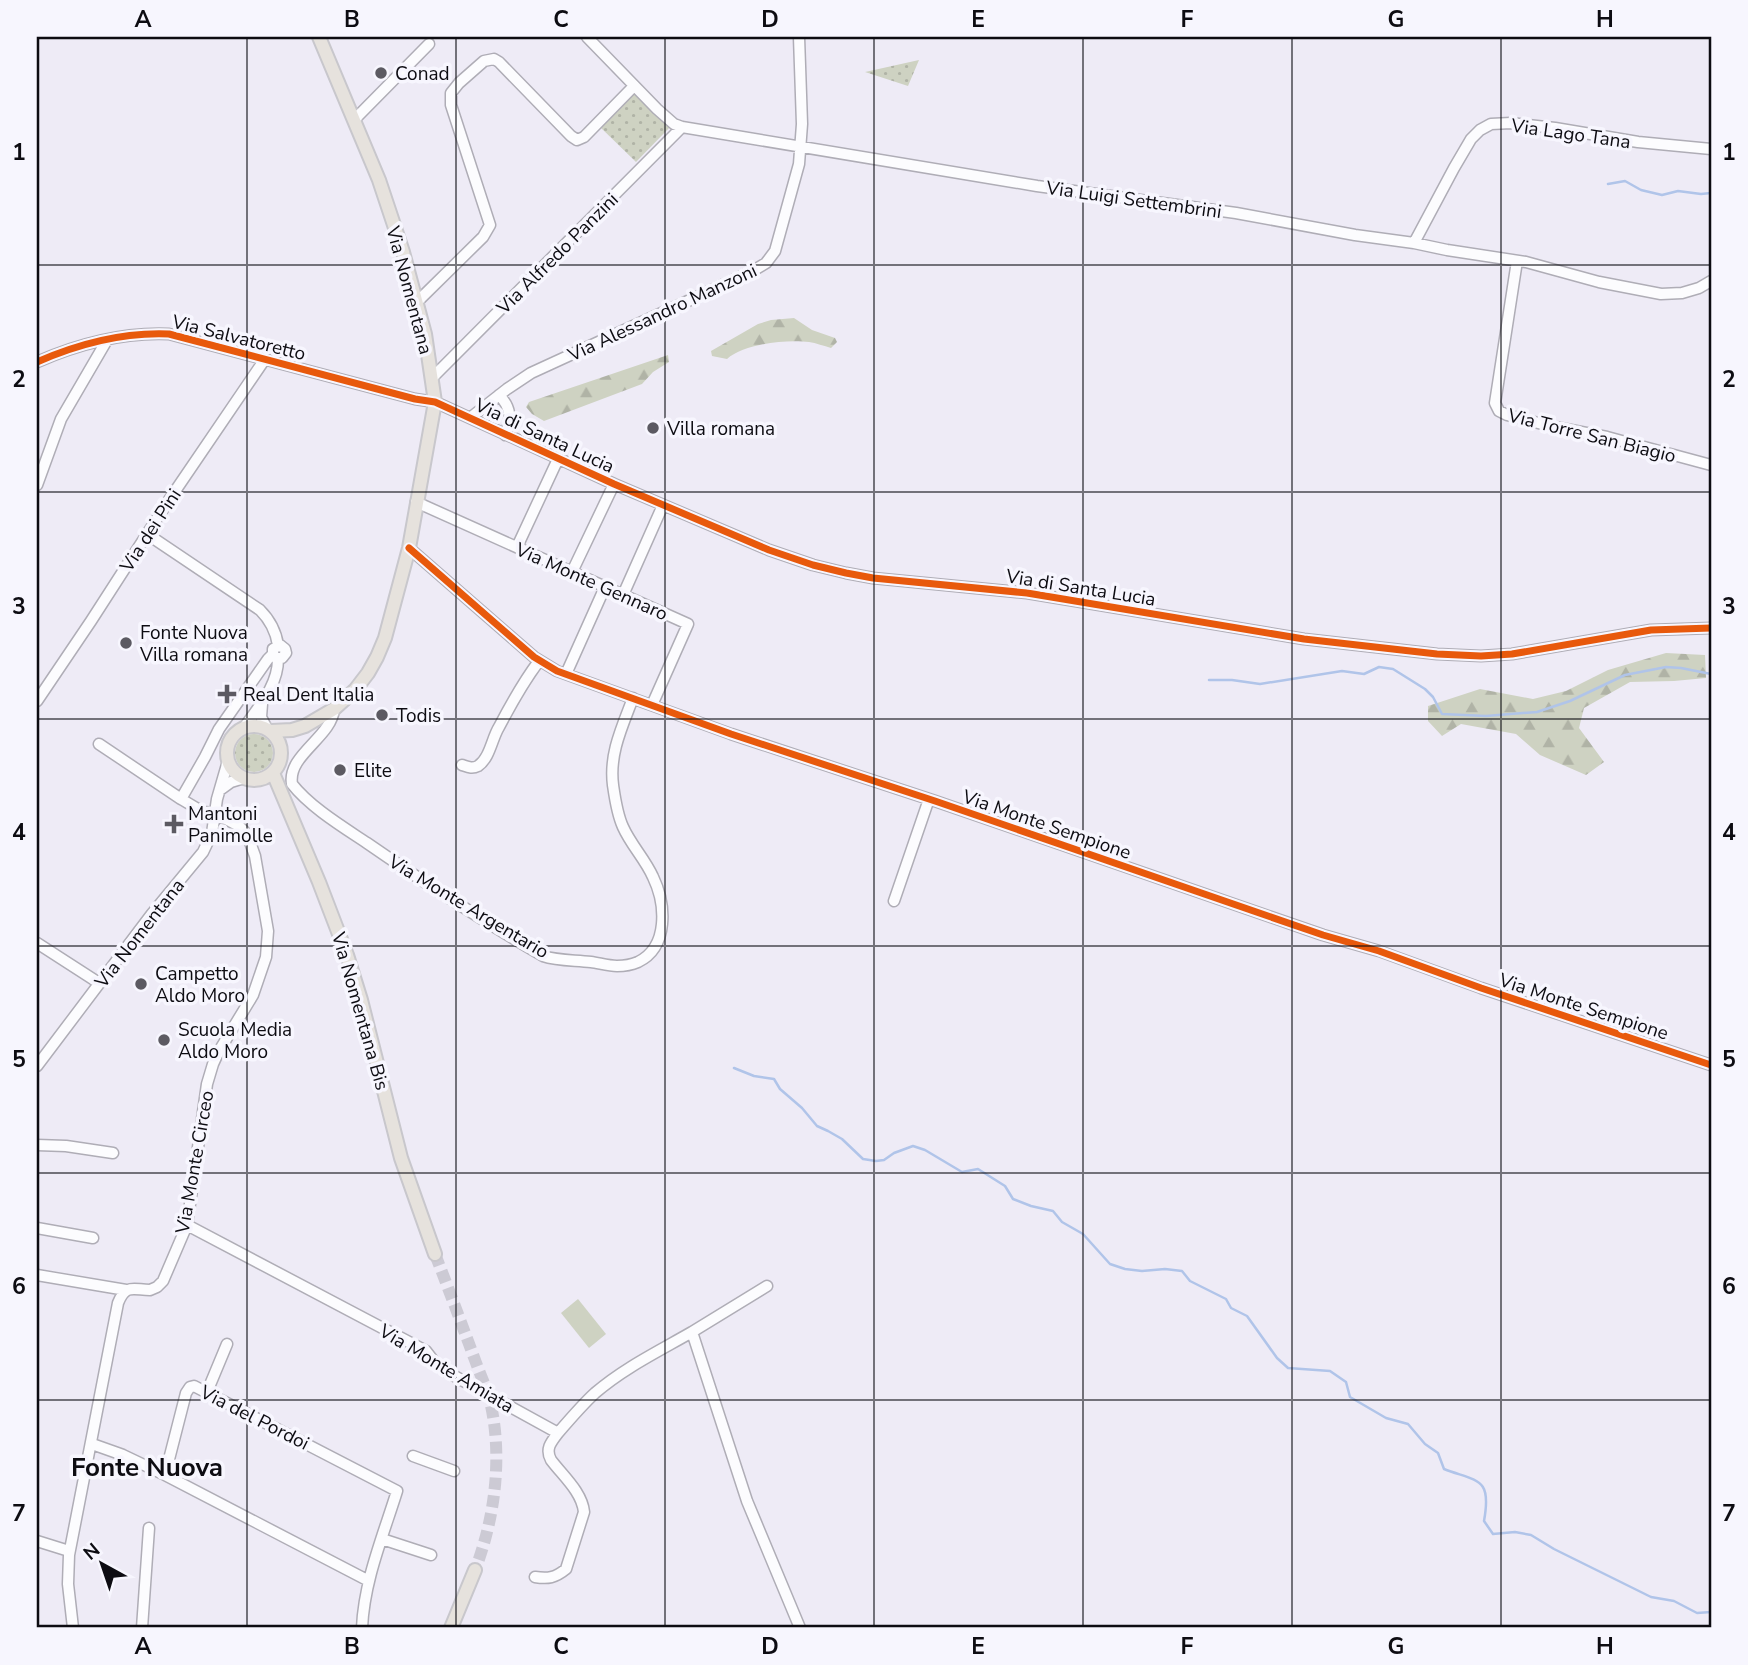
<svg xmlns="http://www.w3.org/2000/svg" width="1748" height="1665" font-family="'Nunito Sans',sans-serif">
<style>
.grass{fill:url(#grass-dots)}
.forest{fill:url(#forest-firs)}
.green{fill:#ced2c2}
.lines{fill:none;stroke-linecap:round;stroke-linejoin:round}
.stream{stroke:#b0c4e9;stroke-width:2.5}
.major-tunnel{stroke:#cccad4;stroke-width:12;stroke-dasharray:12 6;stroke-linecap:butt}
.minor-casing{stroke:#afadb6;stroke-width:13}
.major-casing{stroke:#c8c7cc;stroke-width:16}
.minor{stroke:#fcfcfe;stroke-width:10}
.major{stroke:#e6e2dd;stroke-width:12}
.cycleway-casing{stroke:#f7f6fe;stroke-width:11}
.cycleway{stroke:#e8590c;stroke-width:7}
.grid{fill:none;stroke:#0d0c12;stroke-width:2;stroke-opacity:0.55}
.poi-dot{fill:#5c5a62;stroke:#f7f6fe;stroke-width:2.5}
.labels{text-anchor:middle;stroke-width:7;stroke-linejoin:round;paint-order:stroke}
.poi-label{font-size:19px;fill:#0d0c12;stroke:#f7f6fe;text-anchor:start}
.street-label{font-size:19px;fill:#0d0c12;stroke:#f7f6fe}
.district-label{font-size:26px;font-weight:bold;fill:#0d0c12;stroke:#f7f6fe}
.neatline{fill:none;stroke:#0d0c12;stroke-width:2.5}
.grid-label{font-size:23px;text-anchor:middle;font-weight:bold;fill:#0d0c12}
</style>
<defs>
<pattern id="grass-dots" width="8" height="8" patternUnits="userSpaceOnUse" patternTransform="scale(1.75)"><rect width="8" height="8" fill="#ced2c2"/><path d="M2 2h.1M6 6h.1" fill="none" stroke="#b0b3a6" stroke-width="1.8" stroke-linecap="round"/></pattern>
<pattern id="forest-firs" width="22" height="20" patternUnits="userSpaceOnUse" patternTransform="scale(1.75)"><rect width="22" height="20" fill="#ced2c2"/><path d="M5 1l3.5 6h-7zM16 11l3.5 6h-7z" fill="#b0b3a6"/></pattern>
</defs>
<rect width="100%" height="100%" fill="#eeebf6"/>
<path class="grass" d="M919 60 908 86 865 72Z
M633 91 670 127 636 162 599 126Z
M235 753a19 19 0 1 1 38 0a19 19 0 1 1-38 0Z"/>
<path class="forest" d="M794 318 812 330 835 338 837 342 831 348C824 346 816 343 809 342 786 339 744 344 727 359L712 356 711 351 758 324 771 320Z
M668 355 669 362 653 372 642 384 544 421 532 414 526 407 529 402Z
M1666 653 1705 655 1706 678 1674 681 1630 682 1584 708 1579 728 1604 762 1586 775 1540 755 1516 734 1461 724 1442 736 1428 721V706L1480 689 1533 699 1566 691 1608 670Z"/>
<path class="green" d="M578 1299 606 1334 589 1348 561 1313Z"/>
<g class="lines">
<path class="stream" d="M1608 184 1625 181 1641 190 1662 195 1678 191 1701 194 1711 193
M1209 680H1232L1260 684 1342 671 1364 674 1379 667 1393 669 1425 689 1433 697 1442 714 1486 716 1537 712 1570 701 1625 675 1666 667 1681 668 1711 674
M734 1068 754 1076 774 1079 780 1089 802 1108 817 1126 828 1131 842 1139 863 1159 876 1161 884 1160 894 1153 913 1146 925 1150 962 1172 978 1169 1005 1186 1013 1199 1031 1206 1053 1211 1062 1222 1083 1234 1110 1264 1125 1269 1142 1271 1165 1269 1182 1271 1190 1281 1226 1299 1231 1308 1247 1316 1277 1358 1288 1368 1330 1371 1346 1382 1350 1397 1386 1418 1408 1424 1425 1444 1438 1453 1444 1469C1478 1482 1492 1477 1484 1521L1493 1534 1515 1532 1531 1535 1554 1549 1651 1597 1674 1601 1697 1613 1711 1612"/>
<path class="major-tunnel" d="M435 1254C449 1290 462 1325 475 1360 480 1374 486 1387 490 1401 503 1456 495 1518 475 1570"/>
<defs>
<path id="minor" d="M587 37 657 109 674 124 682 127 1037 186 1236 213 1355 235 1414 243 1447 250 1526 262 1599 282 1661 294 1682 293 1699 288 1711 281
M354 120 429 44
M1414 243 1454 168 1471 139 1480 130 1491 124 1511 123 1555 128 1638 142 1711 149
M1517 261 1495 403 1499 411 1507 415 1550 426 1607 437 1711 465
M417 302 483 237 490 225 451 105V93L459 83 484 61 494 59 499 62 571 136 577 140 584 137 634 86
M37 362C78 344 123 332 169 334L415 399 435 402 614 484 769 550 813 565 846 573 873 578 1027 593 1304 639 1437 654 1481 656 1512 654 1651 630 1711 628
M432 378 682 127
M499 395C511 407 512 419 505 435
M470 418 507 389 531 373 751 272 766 263 775 251 799 164 802 124 799 37
M37 485 61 419 107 340
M416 502 688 624 652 705
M147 534 260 610C270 620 276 632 278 645
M517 547 558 459
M409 548 534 657 557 671 731 734 935 801 1323 935 1379 951 1481 988 1711 1065
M572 572 614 484
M623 595 663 505
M566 674 605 587
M37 701 91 621 169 500 265 359
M262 704 261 717 267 729
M334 709C332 737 287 755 292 784 310 807 343 827 367 843 425 883 483 921 543 956 558 961 575 960 591 962 599 963 608 966 617 966 624 966 631 965 638 962 669 947 666 904 653 877 645 859 631 845 623 827 617 814 615 799 613 785 609 754 622 727 633 698
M244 728C258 707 278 686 278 659
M462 765C468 767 472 769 478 766 490 758 492 738 499 727 511 704 524 681 539 661
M220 790 231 782 244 778
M181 799 205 757 219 729 268 659 273 654V649L280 645 285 649 286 653 282 658H276L273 654
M894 901 929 799
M37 943 99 983
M37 1066 151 915 203 852 212 833 217 799 228 761
M37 1145 66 1146 113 1153
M187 1225 426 1351 436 1364 447 1372 558 1433C570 1419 582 1405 595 1393 624 1368 659 1351 692 1332L747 1501 800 1628
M37 1228 93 1238
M37 1275 126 1290
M692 1332 767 1286
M207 1392 227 1344
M92 1444 123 1455 165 1475 186 1393 190 1387 194 1386 397 1491C383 1536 364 1581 362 1628
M413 1456 454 1471
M165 1475 369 1581
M382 1539 431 1555
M37 1541 69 1551
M535 1577C548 1579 555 1578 566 1569L584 1512C582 1492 563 1476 551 1460 545 1449 551 1442 558 1433
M73 1628 68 1584 69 1555 118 1303C126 1283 134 1290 150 1290L157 1287 163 1281 187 1225 207 1084 213 1064 219 1051 253 995 266 957 268 931 255 856 247 834 239 826 215 813 203 812 181 799 99 744
M142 1628 149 1528"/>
<path id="major" d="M227 753a27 27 0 1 1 54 0a27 27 0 1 1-54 0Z
M271 731 292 730 305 726 334 709 355 690 368 673 377 657 385 638 409 548 435 402 425 334 403 252 379 180 319 37
M273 773 319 882 347 955 361 1000 401 1158 435 1254
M451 1628 475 1570"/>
</defs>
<use href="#minor" class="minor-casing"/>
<use href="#major" class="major-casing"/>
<use href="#minor" class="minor"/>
<use href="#major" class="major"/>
<defs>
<path id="cycleway" d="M37 362C78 344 123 332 169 334L415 399 435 402 614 484 769 550 813 565 846 573 873 578 1027 593 1304 639 1437 654 1481 656 1512 654 1651 630 1711 628
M409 548 534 657 557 671 731 734 935 801 1323 935 1379 951 1481 988 1711 1065"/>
</defs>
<use href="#cycleway" class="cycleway-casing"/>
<use href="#cycleway" class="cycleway"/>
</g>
<path class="grid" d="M247 37V1628M456 37V1628M665 37V1628M874 37V1628M1083 37V1628M1292 37V1628M1501 37V1628M37 265H1711M37 492H1711M37 719H1711M37 946H1711M37 1173H1711M37 1400H1711"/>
<g class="poi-dot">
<circle cx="381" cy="73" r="7"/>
<circle cx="653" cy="428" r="7"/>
<circle cx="126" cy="643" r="7"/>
<path d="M223.5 683.5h7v7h7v7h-7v7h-7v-7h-7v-7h7z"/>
<circle cx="382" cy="715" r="7"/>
<circle cx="340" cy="770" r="7"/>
<path d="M170.5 813.5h7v7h7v7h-7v7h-7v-7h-7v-7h7z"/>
<circle cx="141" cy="984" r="7"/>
<circle cx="164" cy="1040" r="7"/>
</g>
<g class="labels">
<g class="poi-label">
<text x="395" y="80">Conad</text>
<text x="667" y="435">Villa romana</text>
<text x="140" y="639">Fonte Nuova<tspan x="140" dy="22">Villa romana</tspan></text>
<text x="243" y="701">Real Dent Italia</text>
<text x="396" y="722">Todis</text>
<text x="354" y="777">Elite</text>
<text x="188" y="820">Mantoni<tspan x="188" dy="22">Panimolle</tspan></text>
<text x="155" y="980">Campetto<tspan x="155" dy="22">Aldo Moro</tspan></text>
<text x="178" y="1036">Scuola Media<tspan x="178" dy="22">Aldo Moro</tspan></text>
</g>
<g class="street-label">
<text transform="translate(1571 133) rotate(8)" y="7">Via Lago Tana</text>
<text transform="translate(1134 199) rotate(8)" y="7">Via Luigi Settembrini</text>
<text transform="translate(557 253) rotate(-45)" y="7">Via Alfredo Panzini</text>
<text transform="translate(410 290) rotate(75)" y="7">Via Nomentana</text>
<text transform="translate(662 312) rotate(-25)" y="7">Via Alessandro Manzoni</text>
<text transform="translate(239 337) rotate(14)" y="7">Via Salvatoretto</text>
<text transform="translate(545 435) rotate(25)" y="7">Via di Santa Lucia</text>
<text transform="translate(1592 435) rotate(14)" y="7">Via Torre San Biagio</text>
<text transform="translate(150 530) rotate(-57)" y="7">Via dei Pini</text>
<text transform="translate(592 581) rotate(24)" y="7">Via Monte Gennaro</text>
<text transform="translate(1081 587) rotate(9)" y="7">Via di Santa Lucia</text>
<text transform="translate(1047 824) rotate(19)" y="7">Via Monte Sempione</text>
<text transform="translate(469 906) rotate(31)" y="7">Via Monte Argentario</text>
<text transform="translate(139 933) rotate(-52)" y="7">Via Nomentana</text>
<text transform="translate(1584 1006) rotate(18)" y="7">Via Monte Sempione</text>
<text transform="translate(361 1011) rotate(74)" y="7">Via Nomentana Bis</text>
<text transform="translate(194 1162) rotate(-80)" y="7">Via Monte Circeo</text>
<text transform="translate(447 1368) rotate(31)" y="7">Via Monte Amiata</text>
<text transform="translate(255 1417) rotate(27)" y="7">Via del Pordoi</text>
</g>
<g class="district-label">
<text x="147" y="1476">Fonte Nuova</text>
</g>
</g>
<rect width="1748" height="1665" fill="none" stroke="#f7f6fe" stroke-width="77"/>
<g transform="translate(102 1564) rotate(320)" stroke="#f7f6fe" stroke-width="5" paint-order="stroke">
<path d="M0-5L12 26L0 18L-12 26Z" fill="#0d0c12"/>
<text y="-10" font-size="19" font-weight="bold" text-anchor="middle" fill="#0d0c12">N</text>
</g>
<rect x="38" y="38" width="1672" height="1588" class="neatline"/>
<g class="grid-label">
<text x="143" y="27">A</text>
<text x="352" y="27">B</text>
<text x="561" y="27">C</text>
<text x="770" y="27">D</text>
<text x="978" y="27">E</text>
<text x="1187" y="27">F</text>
<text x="1396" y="27">G</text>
<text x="1605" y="27">H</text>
<text x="19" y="160">1</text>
<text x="1729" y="160">1</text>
<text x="19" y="387">2</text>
<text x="1729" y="387">2</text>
<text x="19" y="614">3</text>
<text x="1729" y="614">3</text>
<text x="19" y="840">4</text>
<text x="1729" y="840">4</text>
<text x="19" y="1067">5</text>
<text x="1729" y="1067">5</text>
<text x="19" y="1294">6</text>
<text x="1729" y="1294">6</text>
<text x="19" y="1521">7</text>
<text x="1729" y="1521">7</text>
<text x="143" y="1654">A</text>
<text x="352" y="1654">B</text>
<text x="561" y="1654">C</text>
<text x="770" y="1654">D</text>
<text x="978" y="1654">E</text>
<text x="1187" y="1654">F</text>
<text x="1396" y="1654">G</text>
<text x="1605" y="1654">H</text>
</g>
</svg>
